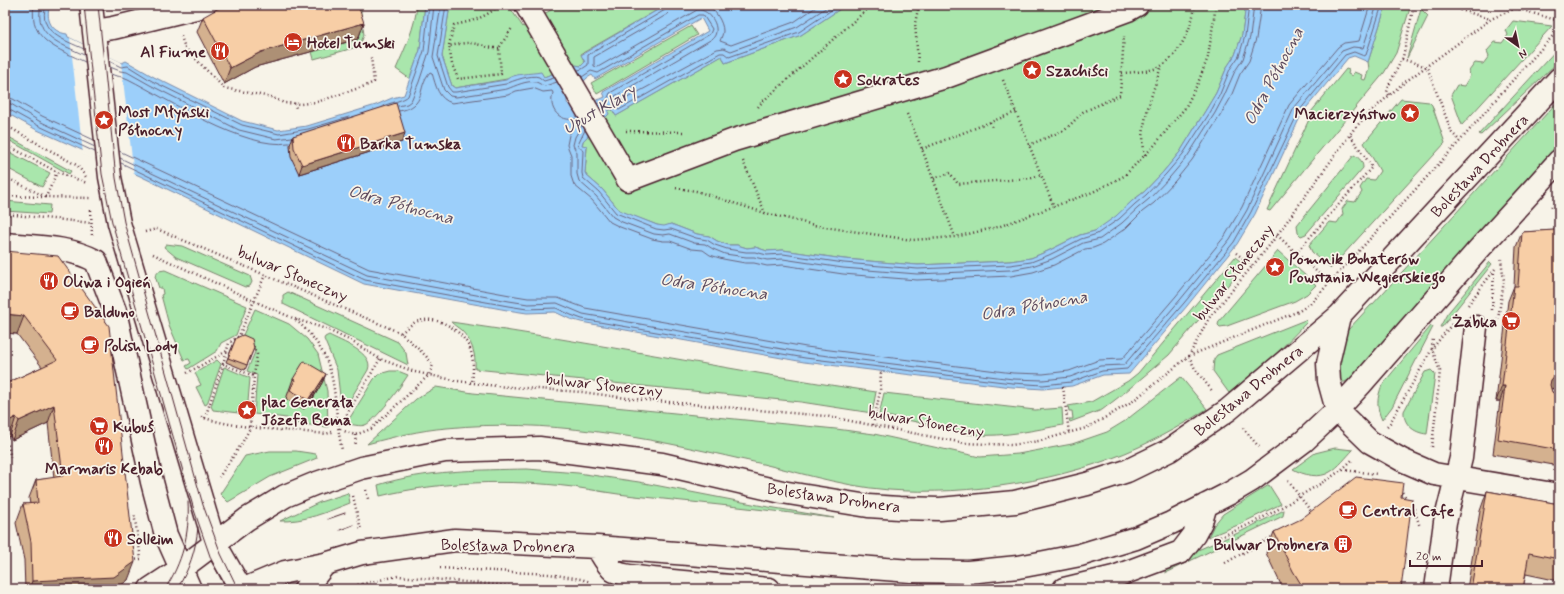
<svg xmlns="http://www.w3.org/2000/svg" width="1564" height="594" font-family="Mynerve,sans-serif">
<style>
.green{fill:#a9e6ac;stroke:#7a826c}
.water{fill:#9ccffa;stroke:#7b89a7;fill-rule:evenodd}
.pier{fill:#f7f3e8}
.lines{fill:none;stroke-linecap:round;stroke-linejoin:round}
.shore{stroke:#6b657e;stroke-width:1}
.minor-casing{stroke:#4a1f2b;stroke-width:25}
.path{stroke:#4a1f2b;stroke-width:2.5;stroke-dasharray:1 3;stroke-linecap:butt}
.minor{stroke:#f7f3e8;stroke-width:22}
.tram{stroke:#4a1f2b;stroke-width:1}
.wall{fill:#d4b18f;stroke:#4a1f2b}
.shaded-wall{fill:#ad9074;stroke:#4a1f2b}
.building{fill:#f7cea6;stroke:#4a1f2b}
.labels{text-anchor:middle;stroke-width:3.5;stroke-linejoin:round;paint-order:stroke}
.poi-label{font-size:16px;font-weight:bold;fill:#4a1f2b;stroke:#f7f3e8;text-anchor:start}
.street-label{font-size:16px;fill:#4a1f2b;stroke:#f7f3e8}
.water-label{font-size:17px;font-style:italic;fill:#5e4b5f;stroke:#f7f3e8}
</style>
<rect width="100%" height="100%" fill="#f7f3e8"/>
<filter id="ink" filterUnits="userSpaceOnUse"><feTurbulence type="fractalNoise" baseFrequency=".025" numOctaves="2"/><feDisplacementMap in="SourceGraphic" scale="8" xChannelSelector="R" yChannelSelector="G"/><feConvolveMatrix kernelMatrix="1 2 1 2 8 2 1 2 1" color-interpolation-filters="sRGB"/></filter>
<g filter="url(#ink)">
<path class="green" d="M348 5H362L361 12 364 35 360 45 357 47 314 59 312 52 358 39Z
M417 5H425L420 50 410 79 396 69C405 48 415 28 417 5Z
M450 5H508L523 27 559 5H666L581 54 585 63 581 66H573L544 77 507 79 455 88 452 86 442 56Z
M846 5H1246L1242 35 1235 55 1227 67 1216 93 1207 108 1180 152 1163 172 1144 192 1132 201 1116 217 1095 231 1080 235 1048 251 1031 258 1010 261 918 265 844 259 783 250 767 251 755 247 747 248 737 245H728L717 241 709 236 697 234 671 224 664 227 657 225 625 213 619 210 602 189 587 176 585 173 587 147 582 146 583 141 607 111 612 109 616 116 722 56 725 63 801 35Z
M1386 5H1411L1396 53 1384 73 1270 211 1267 210 1312 113 1311 112 1346 69 1349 70 1348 74 1352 76 1354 72 1362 75 1361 79 1365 80 1369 69 1368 62Z
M1421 9 1428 16 1407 58Z
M1513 21 1552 26 1462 125 1451 95 1457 85 1464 86 1470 76 1469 71 1475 63 1483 64 1489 56 1487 51 1495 42 1502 43 1508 35 1506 30Z
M691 26 697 35 597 94 591 83Z
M1559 47V61L1481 135 1479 134Z
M1401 99 1429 102 1432 105 1445 143 1331 268 1312 252 1309 245 1329 222 1337 223 1343 214 1342 209 1348 201 1355 202 1362 192 1360 188 1366 179 1374 180 1380 171 1364 143Z
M1559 100V143C1488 220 1421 300 1352 378L1345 382H1341L1338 378 1336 371 1344 337 1347 331 1371 305H1372Z
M5 135 71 171 69 174 5 138Z
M5 150 50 173 42 187 5 167Z
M1354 155C1360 158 1363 162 1363 168L1306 234 1301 236 1298 233 1297 225Z
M5 201 50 205 49 214 5 211Z
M166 244 182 246 250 276 252 282 250 286 245 287 176 257 164 247Z
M1278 251 1316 285 1307 294 1295 301 1227 326 1220 327 1218 325 1219 321Z
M1235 257 1245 265 1169 355 1124 393 1102 410 1070 422 1069 419H1073L1072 411H1069L1068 406 1091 402 1128 381 1138 373Z
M1490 262 1492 264 1442 327H1440L1447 314Z
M165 270 247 306 236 335 221 343 217 351 188 369 186 366 191 363 189 359 184 360 169 325 161 295 163 294 162 288H159L155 276 159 271Z
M288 292 398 342 406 353 408 365 283 304V295Z
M255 309 289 324 307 339 318 354 327 391 328 427 292 423 287 418 254 414 257 375 247 371 255 352 251 341 242 337Z
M1305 320 1307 322 1276 354 1229 393 1213 371 1214 359 1217 355Z
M451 322C593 342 734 371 876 392L872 413 801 402 475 369C476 354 472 341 461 330 457 327 454 325 451 322Z
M1431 326 1433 327 1392 407 1382 420C1376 407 1377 398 1382 385Z
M329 335C340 341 375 353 368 370L345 408 341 405 337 370 324 339 325 337Z
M217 360 221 364 207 404 205 405 196 387 201 385 195 373Z
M224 367 250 378 247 414 213 410 211 406Z
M1431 370 1435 374 1427 434C1414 433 1403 424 1404 411L1425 372Z
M390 371H398L408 375C402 385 375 422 365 425 360 427 352 424 346 424L374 379 379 374Z
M1181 377 1207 409C1185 423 1163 436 1139 447 1065 481 969 496 889 490 837 486 790 469 740 459 645 437 545 418 447 428 420 430 393 437 367 444L416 399 436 387 473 393 836 429 874 434 980 457 1018 454 1072 444 1107 432 1125 421Z
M884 393 1035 410 1062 408 1063 425C1035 430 1005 437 975 435 962 434 949 429 936 426 917 422 898 418 879 415Z
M1335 448 1353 450C1346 457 1339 467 1330 472 1320 479 1303 475 1293 469L1315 453Z
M270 451H296L316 454 317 458 270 477 228 502 220 494 245 456Z
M527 469 578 473 639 482 763 506 834 518C768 510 702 503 635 496 614 494 594 490 573 487 508 479 443 481 380 496L378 485C426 470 477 470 527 469Z
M1269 485 1281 504 1238 525 1208 537 1214 525 1223 514Z
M348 493 350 503C327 512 304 522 280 521L320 502Z
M1284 510 1283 516 1165 573 1167 563 1238 533Z"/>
<path class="water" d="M5 5H50C45 19 51 32 67 34L68 37 122 63 126 61 154 77 242 121 278 130 307 126 376 105 392 98 404 95 420 50 425 5H450L442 56 452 86 455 88 506 80C513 73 531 74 541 72L544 77 576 65 581 66 585 62 581 55 666 5H846L801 35 725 63 722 56 616 116 612 109 608 111 609 114 583 141 582 145 587 146 585 173 587 176 602 189 619 210 657 225 664 226 671 224 697 234 709 236 717 241 728 245H737L747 248 755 247 767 251 783 250 844 259 918 265 1010 261 1031 258 1048 251 1080 235 1095 231 1116 216 1132 201 1144 192 1163 172 1180 152 1207 108 1216 93 1227 67 1235 55 1242 35 1246 5H1386L1368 62 1354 56 1348 58 1302 113 1255 214 1237 244 1187 306 1129 374 1103 375 1072 386 1043 389 1012 387 804 362 581 322 570 319 555 312 527 313 507 310 364 284 140 176 35 129 5 112ZM701 18 708 31 603 92 605 97C594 103 581 101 569 105L567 103V99L587 78 592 75 595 79Z"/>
<path class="pier" d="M70 38 121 62 134 176 83 154Z"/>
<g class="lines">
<path class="shore" d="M34 5C28 41 59 49 85 62
M41 5C33 37 62 44 84 55
M46 5C37 33 65 40 84 49
M441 5 433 57 444 90 450 96 456 97 507 89C515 86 527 80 536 82 539 83 541 85 545 86L557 82
M446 5 438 56 448 87 452 92H456L506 84C512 81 532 74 539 77 541 78 542 80 544 81L554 78
M673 5 672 10 668 14 594 57V66L598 67 697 10C710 8 723 30 712 39L615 96 614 100 618 103 717 49 724 48 731 51 797 27 830 5
M708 5C715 10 723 22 723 31 723 34 721 38 720 41L731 45 794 22 819 5
M109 61 121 67 128 66 152 81 242 125 279 134 308 129 349 117
M110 67 120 71 127 72 150 85 239 130 276 139 292 137
M578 70 582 69 588 65V55L665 10 668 5
M111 74C116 77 123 76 128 79 170 100 243 150 289 143
M582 77 591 71 598 73 698 15H703L712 29 710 34 610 93 607 100 598 104
M5 97 13 99 42 116 94 140
M5 103 11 104 39 121 95 147
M383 106C389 103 405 100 408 96L424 51 429 5
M398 106 407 104 411 101 419 82 429 52 434 5
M5 108 8 109 37 125 95 152
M399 111C428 106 416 88 430 72L432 73C436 86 438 99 452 103L508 95 516 91 533 88 543 92 552 91 553 93C548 109 559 122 576 119L577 120 569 135 567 145 571 155V176L574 185 592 200 610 222 620 227 652 239 663 241H670L692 249 703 250 710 255 723 259 745 263H754L767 266 783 265 843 274 917 280 1011 276 1033 272 1054 265 1085 249 1093 248 1103 244 1126 228 1142 212 1154 203 1175 181 1192 160 1220 116 1230 99 1240 74 1249 61 1256 39 1261 5
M603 113C606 100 612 107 619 110L720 53H724L729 57 799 32 839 5
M582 125 575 137 573 145 577 153V174L579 181 596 196 613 217 622 222 654 234 663 235 670 234 694 243 705 244 713 249 725 254 746 257H754L767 260 783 259 843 268 917 274 1010 270 1032 266 1052 259 1083 243 1100 239 1122 223 1138 208 1149 199 1170 177 1187 157 1215 113 1224 96 1235 71 1243 59 1250 37 1254 5
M585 130 578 145 583 151 582 173 583 178 599 192 616 213 656 229 664 230 671 229 696 238 707 240 715 245 727 249 746 252H755L767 255 783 254 844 263 918 269 1010 265 1031 262 1049 255 1081 239 1097 234 1119 219 1135 204 1146 195 1166 174 1183 154 1211 111 1220 94 1230 69 1239 56 1245 36 1249 5
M119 151 369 269 510 295 528 298H558L585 308 806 347 1013 373 1043 374 1069 371 1099 360 1122 359 1176 296 1225 236 1242 207 1289 105 1338 47 1344 43 1359 41 1370 5
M120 158 367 275 509 301 528 304 557 303 583 314 805 353 1013 379 1043 380 1070 377 1100 366 1124 365 1180 300 1230 239 1247 210 1294 108 1342 51 1353 47 1363 48 1377 5
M121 163 365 280 508 306 527 309 556 308 571 315 582 319 805 358 1012 383 1043 385 1071 382 1102 371 1127 369 1184 303 1234 242 1251 212 1299 111 1345 55 1354 52 1364 56 1366 55 1382 5"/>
<defs>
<path id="minor" d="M91 5 110 177 119 223 214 542 241 589
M526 5 628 180 734 140 946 77 1128 10 1137 5
M94 31 113 28 208 5
M5 244C35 247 68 246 96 261
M96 261 115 311 152 482 166 535 190 589
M1337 410 1370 442 1402 460 1434 474 1559 495
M1337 410 1329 381 1328 363 1339 316
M597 547C602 555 607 565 614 571 624 579 748 587 769 589
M150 589 182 568 247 519 285 496 314 484 361 468 445 451 539 448 662 464 782 492 868 506 899 508 940 509 1015 502 1087 484 1127 471 1170 450 1228 410 1339 316 1559 79
M244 589 285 572 325 564 362 553 455 540 597 547 911 571 968 572 1018 567 1045 562 1080 555 1136 538 1171 523 1230 493 1252 480 1304 441 1337 410 1361 384 1479 249 1559 161
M305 589 325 564
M1064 589 1114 577 1181 552 1194 535 1201 522 1206 505
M1436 589 1445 522 1461 458 1476 327"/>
</defs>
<use href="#minor" class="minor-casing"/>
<path class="path" d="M1445 5 1490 19
M1556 5 1559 11
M181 36 185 48 224 88 271 97 284 103 301 104 317 102 368 85 374 82 371 57
M449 45 454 25C474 21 484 18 500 5
M499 48C488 49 479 43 468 43 462 43 455 45 449 46L452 64 458 79 501 74 499 48 512 28
M1402 59 1427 67 1452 133 1460 141
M918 62 915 23 919 5
M1122 73C1135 72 1150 72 1161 66 1180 55 1193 25 1195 5
M1003 80 1054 207
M1389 95 1387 92 1390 83 1403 57 1414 5
M294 103 296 108
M758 107 762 102 872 5
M907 114 922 149 955 237
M990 122 992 127
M5 125 78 166 86 177
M626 131 685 132
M5 144 57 172 87 183
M1029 145 1065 130 1083 112 1120 95 1124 36
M922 149 1016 112
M1145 155C1138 126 1153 94 1161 66
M743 161 765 213
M5 177 46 197 90 198
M934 179 950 173 958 184 1032 178 1041 175
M676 188 696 191 765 213 818 226 912 240 955 237 998 227 1093 192 1124 176 1153 147 1185 108 1198 83 1208 57 1216 5
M5 196 46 197 57 172
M1551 207 1559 202
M91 210 92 235
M5 214 92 223
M145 232 157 229 401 333 426 356 433 365 429 375 371 429 355 435 344 431
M1277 235 1329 283
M1236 253 1253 266
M1296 253 1372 167 1350 135
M153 254 254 301 295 319 326 329 351 341 380 359 415 372 458 381 496 386 582 392 634 399 825 416 964 443 1012 445 1039 441 1086 428 1110 415 1133 401 1189 356 1209 318 1269 246 1354 129 1367 115 1401 85 1491 19 1516 8 1559 21
M1468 305 1495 269
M1492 310 1494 271
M1498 319 1504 281 1501 259
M296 320C344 363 330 395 342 450
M401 333C406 329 413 322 419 321 440 315 465 332 471 352 474 362 473 373 472 383
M252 343 257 354 254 376
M1189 356 1299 311 1310 304 1460 141 1504 90 1559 29
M1189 356 1195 369 1213 392
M223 364 229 343 239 336 265 275
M187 373 227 351
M1063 387 1069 433
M201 417C242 430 284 429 326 434L335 431
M205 418 223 364 254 376 250 428 241 445 219 477
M873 425 880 392 881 372
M1387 426 1390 423 1432 349 1452 324
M1243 428 1259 447
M340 429 341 424 380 359
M355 435 356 446
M5 441 8 439 7 437
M5 445 8 444 11 460
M1432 447 1440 371 1432 349 1433 338
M1343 470 1377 474
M1288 481 1313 514
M1400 489 1414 509 1420 527
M366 490 368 499
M353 496 361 530
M1220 537C1248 526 1275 512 1300 496 1319 484 1338 475 1353 459
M132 560 141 559 134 513
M1225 563 1274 536
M440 568 549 574 581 579 591 582
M391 583 393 589
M351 589 357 585 398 576 544 589"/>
<use href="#minor" class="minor"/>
<path class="tram" d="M84 5 102 174 112 222 194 510 211 559 226 589
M98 5 116 178 124 222 203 505 221 554 238 589
M328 519 345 513
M340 530 353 525
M165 589C182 563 190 534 188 502
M177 589C189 570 196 550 198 527"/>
</g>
<path class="wall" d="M203 17 364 23 358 39 255 67 224 84 197 32Z
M293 136 402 142 299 174 291 157 290 145Z
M1559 230V388H1557L1551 389 1552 392 1559 397V466L1493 454 1500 401H1496L1508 301 1514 286 1516 247 1522 232Z
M58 256 128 580 116 589H25L24 560 16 523 23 504H30L29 498 36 480 54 478 48 423 12 440 10 436 5 438V384L42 367 17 334 5 333Z
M236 338 254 348 245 370 226 362Z
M326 374 322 383 312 400H310L304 409 286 399 293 379Z
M1487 491 1559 504V581L1526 574 1523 589H1467L1480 511Z
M1401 497V589H1283L1266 553 1274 532Z"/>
<path class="shaded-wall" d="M364 23 358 39 255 67 224 84 230 68 261 52Z
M405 133 402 142 299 174 302 165Z
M5 314 24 316 17 334 5 333Z
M1559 373V381L1557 388 1550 389 1546 395 1551 380 1556 374Z
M326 374 322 383 312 400 315 391Z
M1502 386H1505L1500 401H1496Z
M314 391 310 400 304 409 308 400Z
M54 405 48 423 12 440 19 421Z
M16 417 10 436 5 438V423Z
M135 562 128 580 116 589H29L32 581Z"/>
<path class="building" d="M224 5H358L364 23 261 52 230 68 203 17Z
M396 103 405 133 302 165 294 148 293 136Z
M1554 230H1559V373L1556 374 1551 380 1550 385 1552 392 1559 397V450L1498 439 1505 386H1502L1514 286H1518L1522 232Z
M5 251 58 256 109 326 135 562 114 577 32 581 31 542 23 504 38 503 36 480 63 476 54 405 19 421 16 417 5 423V384L57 360 24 316 5 314Z
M243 335 252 339 254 348 247 365 228 358 236 338Z
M304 361 326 374 315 391H314L308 400 290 390 295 380 293 379Z
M1356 477 1403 483 1401 497 1412 499 1401 589H1304L1293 571 1274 532 1301 519Z
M1487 491 1559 504V559L1529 553 1523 589H1471Z"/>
</g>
<defs>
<symbol id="hotel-disc" viewBox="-11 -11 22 22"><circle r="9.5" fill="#c8321e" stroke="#f7f3e8"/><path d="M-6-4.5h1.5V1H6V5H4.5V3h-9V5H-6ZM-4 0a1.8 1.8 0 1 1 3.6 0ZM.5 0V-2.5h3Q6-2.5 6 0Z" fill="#fff"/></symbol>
<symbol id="restaurant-disc" viewBox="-11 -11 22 22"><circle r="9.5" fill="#c8321e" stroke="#f7f3e8"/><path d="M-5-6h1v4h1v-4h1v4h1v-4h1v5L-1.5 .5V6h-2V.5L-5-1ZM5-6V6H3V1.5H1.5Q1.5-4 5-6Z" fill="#fff"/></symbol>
<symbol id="sight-disc" viewBox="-11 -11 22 22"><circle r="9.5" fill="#c8321e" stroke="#f7f3e8"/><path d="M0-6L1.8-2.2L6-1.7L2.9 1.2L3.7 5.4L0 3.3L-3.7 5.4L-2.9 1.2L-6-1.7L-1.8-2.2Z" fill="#fff"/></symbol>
<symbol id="cafe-disc" viewBox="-11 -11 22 22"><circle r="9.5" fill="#c8321e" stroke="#f7f3e8"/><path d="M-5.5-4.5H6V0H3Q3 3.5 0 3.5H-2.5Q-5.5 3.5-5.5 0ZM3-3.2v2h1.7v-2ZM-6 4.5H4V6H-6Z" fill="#fff"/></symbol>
<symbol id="supermarket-disc" viewBox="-11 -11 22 22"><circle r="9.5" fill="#c8321e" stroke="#f7f3e8"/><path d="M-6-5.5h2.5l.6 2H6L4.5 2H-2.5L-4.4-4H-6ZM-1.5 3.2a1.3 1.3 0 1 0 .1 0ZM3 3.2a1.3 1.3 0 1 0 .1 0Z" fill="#fff"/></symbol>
<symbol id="building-disc" viewBox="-11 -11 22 22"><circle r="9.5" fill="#c8321e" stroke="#f7f3e8"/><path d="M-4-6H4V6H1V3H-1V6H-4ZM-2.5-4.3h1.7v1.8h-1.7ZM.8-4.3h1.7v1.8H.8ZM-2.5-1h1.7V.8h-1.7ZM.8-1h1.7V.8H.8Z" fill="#fff"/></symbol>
</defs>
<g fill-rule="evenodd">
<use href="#hotel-disc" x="282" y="31" width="22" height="22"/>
<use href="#restaurant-disc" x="209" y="40" width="22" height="22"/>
<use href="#sight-disc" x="1021" y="59" width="22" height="22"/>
<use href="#sight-disc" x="832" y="68" width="22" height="22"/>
<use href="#sight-disc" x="1399" y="102" width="22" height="22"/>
<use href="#sight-disc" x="93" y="109" width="22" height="22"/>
<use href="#restaurant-disc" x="335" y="132" width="22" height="22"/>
<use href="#sight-disc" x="1264" y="256" width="22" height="22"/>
<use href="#restaurant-disc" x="38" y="270" width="22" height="22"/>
<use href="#cafe-disc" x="59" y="300" width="22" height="22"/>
<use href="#supermarket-disc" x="1500" y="310" width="22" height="22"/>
<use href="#cafe-disc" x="79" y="334" width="22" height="22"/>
<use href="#sight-disc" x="236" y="399" width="22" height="22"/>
<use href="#supermarket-disc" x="88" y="415" width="22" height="22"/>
<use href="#restaurant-disc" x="93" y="435" width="22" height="22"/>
<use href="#cafe-disc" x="1337" y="499" width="22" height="22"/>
<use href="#restaurant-disc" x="102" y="527" width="22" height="22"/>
<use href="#building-disc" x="1332" y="533" width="22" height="22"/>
</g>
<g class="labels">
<g class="poi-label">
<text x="307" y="48">Hotel Tumski</text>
<text x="206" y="57" text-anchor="end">Al Fiume</text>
<text x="1046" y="76">Szachiści</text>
<text x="857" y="85">Sokrates</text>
<text x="118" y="117">Most Młyński<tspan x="118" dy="18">Północny</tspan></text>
<text x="1396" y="119" text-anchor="end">Macierzyństwo</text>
<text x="360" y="149">Barka Tumska</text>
<text x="1289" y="264">Pomnik Bohaterów<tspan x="1289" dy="18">Powstania Węgierskiego</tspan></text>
<text x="63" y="287">Oliwa i Ogień</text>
<text x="84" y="317">Balduno</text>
<text x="1497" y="327" text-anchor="end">Żabka</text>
<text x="104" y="351">Polish Lody</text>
<text x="261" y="407">plac Generała<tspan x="261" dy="18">Józefa Bema</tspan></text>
<text x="113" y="432">Kubuś</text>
<text x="104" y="474" text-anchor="middle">Marmaris Kebab</text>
<text x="1362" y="516">Central Cafe</text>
<text x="127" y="544">Solleim</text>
<text x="1329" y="550" text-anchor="end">Bulwar Drobnera</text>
</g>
<g class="street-label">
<text transform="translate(1479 165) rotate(-47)" y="6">Bolesława Drobnera</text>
<text transform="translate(1233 272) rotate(-52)" y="6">bulwar Słoneczny</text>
<text transform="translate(293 273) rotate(23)" y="6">bulwar Słoneczny</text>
<text transform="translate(604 384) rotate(6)" y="6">bulwar Słoneczny</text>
<text transform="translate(1248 390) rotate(-39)" y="6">Bolesława Drobnera</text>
<text transform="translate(926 421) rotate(10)" y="6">bulwar Słoneczny</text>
<text transform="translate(834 497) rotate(8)" y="6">Bolesława Drobnera</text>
<text transform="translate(508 545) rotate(1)" y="6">Bolesława Drobnera</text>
</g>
<g class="water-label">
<text transform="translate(1273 76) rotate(-62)" y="6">Odra Północna</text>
<text transform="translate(599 109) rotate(-30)" y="6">Upust Klary</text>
<text transform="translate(401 204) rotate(15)" y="6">Odra Północna</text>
<text transform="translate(714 286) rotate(8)" y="6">Odra Północna</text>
<text transform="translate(1034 305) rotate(-10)" y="6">Odra Północna</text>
</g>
</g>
<rect width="1564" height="594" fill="none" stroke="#f7f3e8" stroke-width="20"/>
<rect x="10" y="10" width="1544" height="574" fill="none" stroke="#4a1f2b" stroke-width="1.5" filter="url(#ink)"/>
<g transform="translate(1518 46) rotate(147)" stroke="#f7f3e8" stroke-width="3" paint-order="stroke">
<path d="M0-3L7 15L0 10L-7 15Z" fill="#4a1f2b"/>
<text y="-6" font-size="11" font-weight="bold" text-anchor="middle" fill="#4a1f2b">N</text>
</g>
<path d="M1410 560v6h72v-6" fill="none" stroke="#4a1f2b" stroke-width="2"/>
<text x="1416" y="560" font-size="12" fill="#4a1f2b" stroke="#f7f3e8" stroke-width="3" paint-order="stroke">20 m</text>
</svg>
